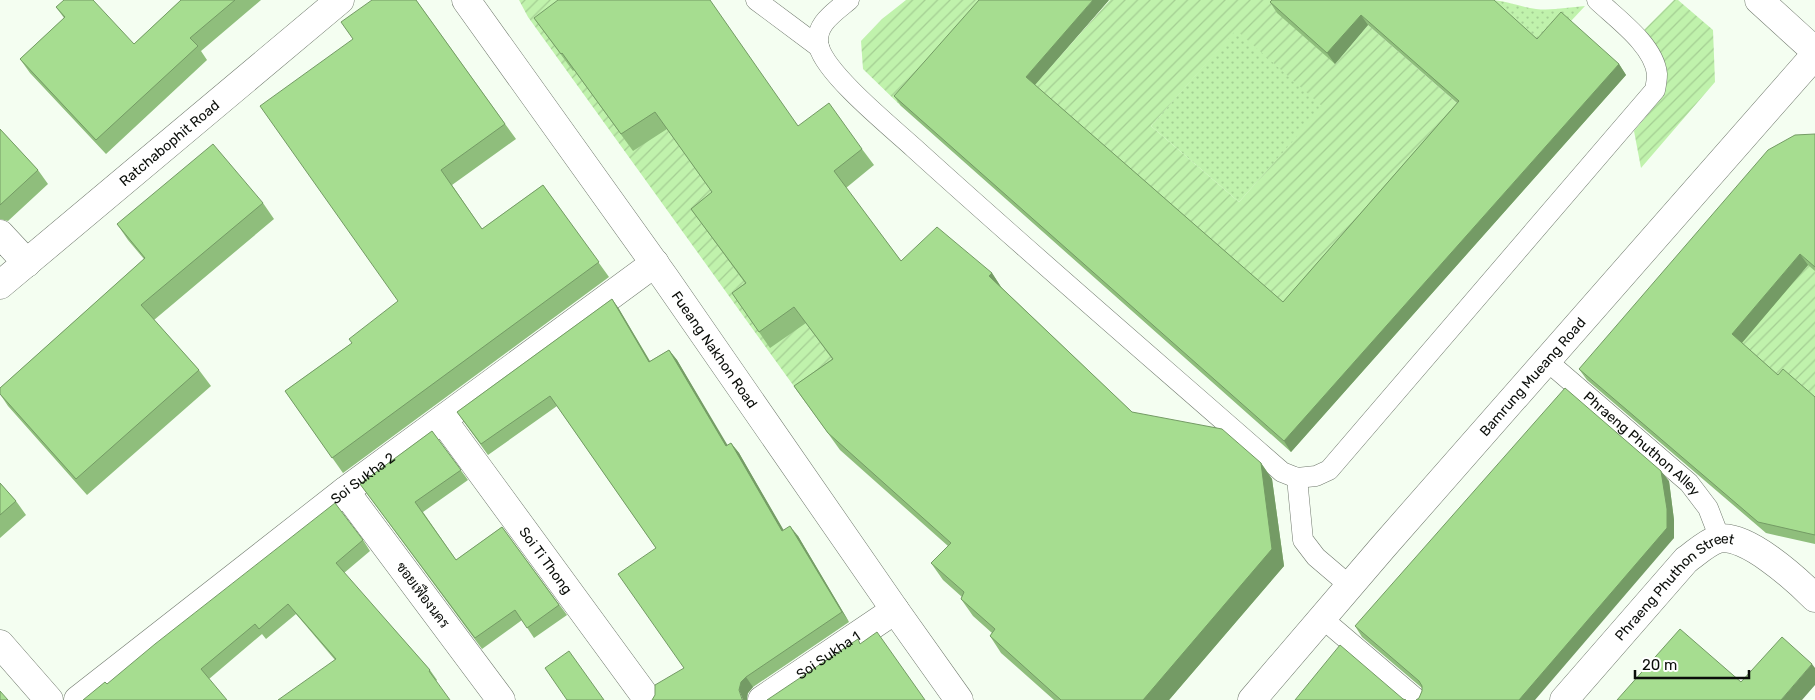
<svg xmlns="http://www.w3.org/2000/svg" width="1815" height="700" font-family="Rubik,Sarabun,sans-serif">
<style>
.grass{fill:url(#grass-dots)}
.garden{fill:url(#garden-furrows);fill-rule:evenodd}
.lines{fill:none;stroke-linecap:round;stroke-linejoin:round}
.service-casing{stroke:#717a6e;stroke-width:21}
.minor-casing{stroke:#717a6e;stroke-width:29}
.tertiary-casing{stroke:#717a6e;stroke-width:29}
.secondary-casing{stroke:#717a6e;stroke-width:29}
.service{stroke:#fff;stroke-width:20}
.minor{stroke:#fff;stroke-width:28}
.tertiary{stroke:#fff;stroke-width:28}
.secondary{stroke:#fff;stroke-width:28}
.wall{fill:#8fbe7c}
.shaded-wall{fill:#749b65}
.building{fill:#a6dd90;stroke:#749b65}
.labels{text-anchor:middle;stroke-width:4;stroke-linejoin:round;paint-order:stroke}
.street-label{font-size:14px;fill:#0b0e0a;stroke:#fff}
</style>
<defs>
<pattern id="grass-dots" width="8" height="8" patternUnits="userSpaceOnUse" patternTransform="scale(1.25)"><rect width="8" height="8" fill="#c0f2ac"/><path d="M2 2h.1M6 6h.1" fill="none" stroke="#a4ce93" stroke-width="1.8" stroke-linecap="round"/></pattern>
<pattern id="garden-furrows" width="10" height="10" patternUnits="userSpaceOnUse" patternTransform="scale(1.25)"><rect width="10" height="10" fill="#c0f2ac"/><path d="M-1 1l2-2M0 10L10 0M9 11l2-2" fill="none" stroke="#a4ce93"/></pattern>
</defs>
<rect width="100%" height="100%" fill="#f4fef1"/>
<path class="grass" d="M1489 0C1505 0 1520 7 1536 9 1552 11 1569 7 1585 6L1545 49Z
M1236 29 1324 107 1239 202 1151 126Z"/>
<path class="garden" d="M519 0H576L835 363 806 403 528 17Z
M906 0H996L901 106 863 69 861 41 882 19Z
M1110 0H1288L1335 64 1368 25 1466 111 1290 312 1033 87ZM1236 30 1323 107 1239 202 1151 126Z
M1674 0H1678L1713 30 1715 82 1641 168 1634 131 1659 101 1666 80 1664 64 1644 30Z
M1815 246V437L1696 378Z"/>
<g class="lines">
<defs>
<g id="service">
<path d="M756 0 819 47"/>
<path d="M849 0C835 12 813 25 819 47 827 75 891 127 914 148 1035 258 1159 364 1282 472L1297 478 1316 476 1329 470 1655 90C1656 85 1657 79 1657 74 1654 45 1617 19 1597 0"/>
<path id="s1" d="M1547 361 1689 483 1708 508 1720 539"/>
<path d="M1297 478 1303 540 1316 557 1350 586"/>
<path d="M1323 619 1418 700"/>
</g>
<g id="minor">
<path d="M0 234 27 263"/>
<path id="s2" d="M0 285 340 0"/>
<path id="s3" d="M443 420 648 700"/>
<path d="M345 491 501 700"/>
<path d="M0 644 49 700"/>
<path id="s4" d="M78 700 345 491 655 263"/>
<path id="s5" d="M762 700 895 610"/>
<path id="s6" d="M1564 700 1686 560C1696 553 1706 543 1718 539 1745 532 1797 580 1815 598"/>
</g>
<g id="tertiary">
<path id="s7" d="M466 0 665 278 895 610 959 700"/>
<path d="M1759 0 1815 51"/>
</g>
<g id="secondary">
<path id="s8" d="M1252 700 1383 547 1815 55"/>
</g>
</defs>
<use href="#service" class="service-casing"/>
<use href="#minor" class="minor-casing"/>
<use href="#tertiary" class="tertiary-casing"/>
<use href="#secondary" class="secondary-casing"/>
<use href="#service" class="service"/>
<use href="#minor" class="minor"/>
<use href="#tertiary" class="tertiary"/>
<use href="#secondary" class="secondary"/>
</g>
<path class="wall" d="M181 0H261L201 51 207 60 106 154 30 73 20 59 64 18 56 7 134 44Z
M416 0 516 139 452 185 482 229 543 185 609 277 343 473 285 391 352 343 398 301Z
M1109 0 1035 85 1283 302 1457 103 1368 25 1335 64 1277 13 1270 2 1537 39 1619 64 1626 75 1291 452 901 106 894 96Z
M534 18 798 126 862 149 874 165 846 188 901 261 992 273 1001 287 1132 412 1261 463 1272 479 1284 566 1169 700H1054L1001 653 990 636 992 633 973 616 961 599 962 597 943 580 931 563 948 546 840 450 794 386 832 359 806 323 770 348 732 293 745 283 691 209 712 192 667 129 633 151 574 70 573 71Z
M0 129 38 170 48 184 8 221 0 219Z
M1815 134V271L1808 265 1742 343 1778 375 1815 397V544L1766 533 1587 380 1579 369Z
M263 203 274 219 154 320 199 370 211 386 87 495 8 406 0 394V388L144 259 128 240 117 224Z
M612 299 619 309 650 361 669 350 677 360 727 446 731 443 739 453 783 530 798 536 849 622 753 687 748 693 684 668 656 548 557 406 488 455 457 412Z
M432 431 468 480 423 512 456 560 502 527 567 615 534 638 522 620 482 649 360 484Z
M1669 481 1674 520V538L1419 698 1422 691V688L1362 637 1355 626Z
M0 483 16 501 26 515 0 538Z
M363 540 370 551 344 573 430 670 437 680 436 681 335 660 296 614 266 639 262 634 209 679 107 684Z"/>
<path class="shaded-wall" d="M1093 0H1109L1033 87 1026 77Z
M1361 15 1368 25 1335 64 1327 53Z
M1619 64 1626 75 1291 452 1284 441Z
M1800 254 1808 265 1740 345 1732 334Z
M992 273 1003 290 989 276Z
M612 299 619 309 656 372 649 362Z
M669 350 677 360 734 456 726 446Z
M731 443 739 453 790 541 782 531Z
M1261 463 1272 479 1284 566 1169 700H1143Z
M1661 471 1669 481 1674 520V538L1535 700H1519Z
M790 526 798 536 849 622 842 612Z
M1812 664 1815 668V685L1802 700H1781Z
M746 677 753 687 748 693 747 700H743L739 690 741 682Z"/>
<path class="building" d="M64 0H93L134 44 181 0H235L190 38 198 46 96 140 20 59 65 17 56 7Z
M372 0H416L505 124 441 170 482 229 543 185 599 262 332 458 285 391 352 343 349 339 398 301 260 106 353 39 341 22Z
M558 0H710L798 126 829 103 862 149 834 171 901 261 937 227 992 273 989 276 1132 412 1222 429 1261 463 1272 549 1143 700H1061L990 636 995 629 961 599 964 592 931 563 951 543 828 433 794 386 833 359 794 307 759 332 732 293 746 283 691 209 712 192 655 112 621 134 562 53 561 54 534 18Z
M979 0H1093L1026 77 1283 302 1459 101 1361 15 1327 53 1270 2 1272 0H1494L1537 39 1561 12 1619 64 1284 441 894 96Z
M0 129 38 170 0 205Z
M1815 134V267L1800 254 1732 334 1778 375 1783 369 1815 397V535L1758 522 1579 369 1768 150 1795 135Z
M213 144 263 203 141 305 199 370 76 479 0 394V388L145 258 117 224Z
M612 299 649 362 669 350 726 446 731 443 782 531 790 526 842 612 746 677 741 682 739 690 742 699 744 700H652L655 695V685L684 668 618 574 656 548 550 396 481 444 457 412Z
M1565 388 1661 471 1667 509V528L1519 700H1416L1419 698 1422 691V686L1419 681 1355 626Z
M432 431 461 470 415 502 456 560 502 527 559 605 527 628 515 610 475 638 360 484Z
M0 483 16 501 0 515Z
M335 503 363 540 336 563 430 670 429 671 450 700H278L336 659 288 604 259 629 255 624 201 669 227 700H83L105 682 107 684 155 644Z
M1680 629 1741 682 1782 637 1812 664 1781 700H1617Z
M877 632 925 700H767L858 639 860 644Z
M1340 645 1403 699 1406 700H1295Z
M569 651 604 700H567L545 668Z
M0 691 8 700H0Z"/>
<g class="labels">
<g class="street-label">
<text dy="5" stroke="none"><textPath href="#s2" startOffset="221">Ratchabophit Road</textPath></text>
<text dy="5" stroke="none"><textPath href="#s7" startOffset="429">Fueang Nakhon Road</textPath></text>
<text dy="5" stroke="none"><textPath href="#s8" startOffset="428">Bamrung Mueang Road</textPath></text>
<text dy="5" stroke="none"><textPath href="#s1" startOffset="126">Phraeng Phuthon Alley</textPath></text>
<text dy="5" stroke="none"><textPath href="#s4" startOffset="361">Soi Sukha 2</textPath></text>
<text dy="5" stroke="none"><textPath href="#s3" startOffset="174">Soi Ti Thong</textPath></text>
<text dy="5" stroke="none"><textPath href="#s6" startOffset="161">Phraeng Phuthon Street</textPath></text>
<text transform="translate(423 595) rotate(53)" y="5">ซอยเฟืองนคร</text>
<text dy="5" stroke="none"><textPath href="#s5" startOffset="80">Soi Sukha 1</textPath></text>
</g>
</g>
<path d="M1635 670v8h114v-8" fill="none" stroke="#0b0e0a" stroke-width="2.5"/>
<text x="1642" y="670" font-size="15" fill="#0b0e0a" stroke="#ffffff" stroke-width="4" paint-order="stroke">20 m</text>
</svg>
